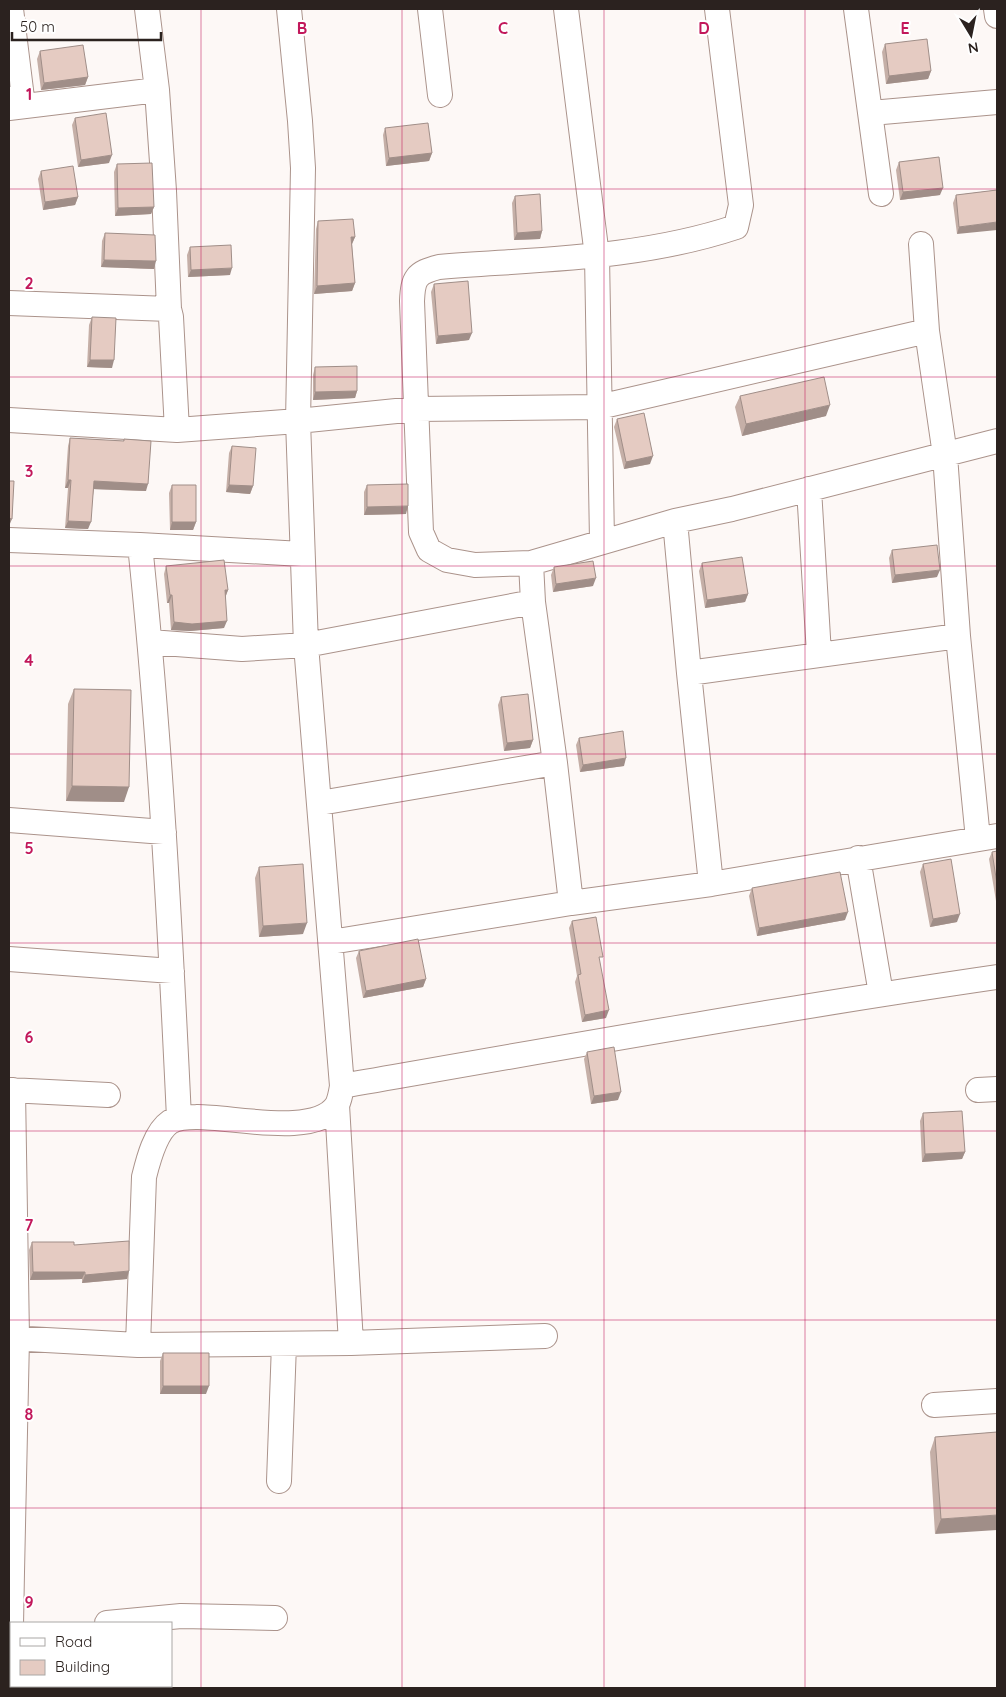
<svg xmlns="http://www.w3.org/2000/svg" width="1006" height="1697" font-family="Quicksand,sans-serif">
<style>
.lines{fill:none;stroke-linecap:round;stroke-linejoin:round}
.minor-casing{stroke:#ab938b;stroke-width:26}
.minor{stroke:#fff;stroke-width:24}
.wall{fill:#c5afa7}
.shaded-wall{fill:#a08e88}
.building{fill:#e5cbc2;stroke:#a08e88}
.grid{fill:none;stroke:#c2185b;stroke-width:1;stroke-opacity:0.55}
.grid-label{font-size:16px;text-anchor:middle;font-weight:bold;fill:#c2185b;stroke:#fff;stroke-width:4;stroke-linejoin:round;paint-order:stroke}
</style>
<rect width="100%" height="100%" fill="#fdf8f6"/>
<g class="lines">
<defs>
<path id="minor" d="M11 9 23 106
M430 9 440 95
M566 9 597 256 602 541
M717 9 741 205 736 227C640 259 539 259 439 267 416 273 413 278 412 301L421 532 429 550 447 560 475 565 531 563 675 521 732 509 997 441
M856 9 881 194
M996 9 997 16
M157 90 164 191 169 309 171 317 177 430 298 421 416 409 599 407 927 331
M9 108 157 90 147 9
M871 113 997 102
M921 244 927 331 945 455 958 636
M9 303 169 309
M9 420 177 430
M809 489 819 654
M675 521 689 673 711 884
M9 540 140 545C160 735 170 927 179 1118
M140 545 302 554
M533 602 555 763
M150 642 242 649 306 645 298 421 303 168 300 121 289 9
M689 673 958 636 978 839
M320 803 555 763 571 903
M9 820 164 832
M858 858 881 994
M331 942 571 903 711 884 997 836
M9 959 172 971
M342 1086C560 1048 778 1009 997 977
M9 1090 108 1095
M978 1090 997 1089
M337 1105 351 1343
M9 1338 138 1345 351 1343 545 1336
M138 1345 144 1177C148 1161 155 1132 170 1122 178 1117 187 1117 196 1117 230 1116 316 1138 337 1105 340 1099 341 1092 342 1086L306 645 533 602 531 563
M934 1405 997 1401
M279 1481 284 1344
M107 1623 181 1616 275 1618
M9 1635 11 1625 12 1572 17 1338 13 1090"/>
</defs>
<use href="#minor" class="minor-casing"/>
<use href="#minor" class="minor"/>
</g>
<path class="wall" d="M885 44 931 71 928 79 886 84 882 52Z
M40 51 88 77 85 85 41 90 37 59Z
M75 118 109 163 78 167 72 125Z
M385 128 432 153 429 161 386 166 383 135Z
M899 162 940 195 900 200 896 170Z
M117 164 154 207 151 214 115 216 114 172Z
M41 171 78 197 75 205 43 210 38 179Z
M997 190 957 234 953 203 956 195Z
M515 196 542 231 540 239 514 240 512 203Z
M318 221 355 237 352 244 355 283 352 291 314 294 316 229Z
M105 233 154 269 101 267 102 241Z
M190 247 230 275 188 277 187 255Z
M434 284 469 340 436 344 431 292Z
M92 317 112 368 87 367 89 325Z
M315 367 357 391 355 398 313 400V375Z
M740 396 826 416 742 436 735 407Z
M617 419 650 464 624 469 614 427Z
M70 438 123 441 124 439 146 491 94 489 88 529 65 528 68 488H65L68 446Z
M232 446 253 486 250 494 226 492 229 453Z
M172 485 196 522 193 530H170L169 493Z
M367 485 406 514 364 515V492Z
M892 550 937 577 892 583 889 558Z
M702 563 748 594 745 602 705 608 699 571Z
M166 566 228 590 225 598 224 628 190 631 171 630 169 603H167L164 574Z
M554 567 593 586 553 592 551 575Z
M74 689 124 802 66 801 68 704Z
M501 697 533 740 530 748 504 751 498 705Z
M579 738 624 766 580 772 576 745Z
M997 851V907L989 859 992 852Z
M923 864 957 922 930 927 920 872Z
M259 867 303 934 259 937 255 878Z
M752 888 845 920 757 936 749 896Z
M572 921 606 1018 582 1022 575 982 577 976 569 928Z
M359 951 426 979 423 987 363 998 356 958Z
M587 1052 618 1100 591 1104 584 1059Z
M923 1113 965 1152 962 1159 922 1162 920 1121Z
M32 1242 74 1245 127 1279 82 1283V1279L30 1280 29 1250Z
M163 1353 206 1394H160V1361Z
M997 1432 935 1534 930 1452 935 1437Z"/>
<path class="shaded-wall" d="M931 71 928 79 886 84 889 76Z
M88 77 85 85 41 90 44 83Z
M432 153 429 161 386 166 389 158Z
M112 155 109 163 78 167 81 160Z
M943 188 940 195 900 200 903 192Z
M78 197 75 205 43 210 45 202Z
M154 207 151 214 115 216 118 208Z
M997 222V230L957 234 959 227Z
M542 231 540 239 514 240 517 233Z
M351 237H355L352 244Z
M104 260 156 261 154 269 101 267Z
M232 268 230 275 188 277 191 270Z
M355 283 352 291 314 294 317 286Z
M472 333 469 340 436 344 438 336Z
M90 360H114L112 368 87 367Z
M357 391 355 398 313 400 315 392Z
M830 405 826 416 742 436 746 424Z
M653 456 650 464 624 469 626 462Z
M68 480H71L68 488H65Z
M94 481 148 484 146 491 91 489Z
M229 485 253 486 250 494 226 492Z
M408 506 406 514 364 515 367 507Z
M9 518 12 519 9 526Z
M68 521 91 522 88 529 65 528Z
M172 522H196L193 530H170Z
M940 570 937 577 892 583 895 575Z
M596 578 593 586 553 592 556 584Z
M225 590H228L225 598Z
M748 594 745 602 705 608 707 600Z
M170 595H172L169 603H167Z
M227 621 224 628 190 631 171 630 174 622Z
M533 740 530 748 504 751 507 743Z
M626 758 624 766 580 772 583 765Z
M72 786 129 787 124 802 66 801Z
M848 912 845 920 757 936 759 928Z
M960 914 957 922 930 927 933 919Z
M307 923 303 934 259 937 263 926Z
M426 979 423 987 363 998 366 991Z
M609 1010 606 1018 582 1022 585 1015Z
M621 1092 618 1100 591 1104 594 1096Z
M965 1152 962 1159 922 1162 925 1154Z
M129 1271 127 1279 82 1283 85 1275Z
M33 1272H85L82 1279 30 1280Z
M163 1386H209L206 1394H160Z
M997 1515V1530L935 1534 941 1519Z"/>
<path class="building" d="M927 39 931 71 889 76 885 44Z
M83 45 88 77 44 83 40 51Z
M9 74 10 87 9 88Z
M106 113 112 155 81 160 75 118Z
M428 123 432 153 389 158 385 128Z
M939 157 943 188 903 192 899 162Z
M152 163 154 207 118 208 117 164Z
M73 166 78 197 45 202 41 171Z
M997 190V222L959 227 956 195Z
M540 194 542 231 517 233 515 196Z
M353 219 355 237H351L355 283 317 286 318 221Z
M105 233 155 235 156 261 104 260Z
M231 245 232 268 191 270 190 247Z
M468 281 472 333 438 336 434 284Z
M92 317 116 318 114 360H90Z
M357 366V391L315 392V367Z
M824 377 830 405 746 424 740 396Z
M644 413 653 456 626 462 617 419Z
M70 438 124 441V439L151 441 148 484 94 481 91 522 68 521 71 480H68Z
M232 446 256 448 253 486 229 485Z
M9 481H14L12 519 9 518Z
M408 484V506L367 507V485Z
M172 485H196V522H172Z
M937 545 940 570 895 575 892 550Z
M742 557 748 594 707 600 702 563Z
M224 560 228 590H225L227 621 192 624 174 622 172 595H170L166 566Z
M593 561 596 578 556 584 554 567Z
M74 689 131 690 129 787 72 786Z
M528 694 533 740 507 743 501 697Z
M623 731 626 758 583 765 579 738Z
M997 851V884L992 852Z
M951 859 960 914 933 919 923 864Z
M303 864 307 923 263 926 259 867Z
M840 872 848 912 759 928 752 888Z
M596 917 603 957H599L609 1010 585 1015 578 975 581 974 572 921Z
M418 939 426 979 366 991 359 951Z
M614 1047 621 1092 594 1096 587 1052Z
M962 1111 965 1152 925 1154 923 1113Z
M129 1241V1271L85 1275V1272H33L32 1242H74V1245Z
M163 1353H209V1386H163Z
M997 1432V1515L941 1519 935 1437Z"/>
<path class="grid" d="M201 9V1688M402 9V1688M604 9V1688M805 9V1688M9 189H997M9 377H997M9 566H997M9 754H997M9 943H997M9 1131H997M9 1320H997M9 1508H997"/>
<g class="grid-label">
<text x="302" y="34">B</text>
<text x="503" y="34">C</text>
<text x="704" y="34">D</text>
<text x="905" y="34">E</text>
<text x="29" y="100">1</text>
<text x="29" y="289">2</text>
<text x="29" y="477">3</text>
<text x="29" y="666">4</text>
<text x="29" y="854">5</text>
<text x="29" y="1043">6</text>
<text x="29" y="1231">7</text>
<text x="29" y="1420">8</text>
<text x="29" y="1608">9</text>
</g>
<rect width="1006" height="1697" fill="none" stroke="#2b221f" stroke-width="20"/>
<rect x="10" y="1622" width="162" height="65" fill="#ffffff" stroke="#aaa7a5"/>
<rect x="20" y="1638" width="25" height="8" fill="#ffffff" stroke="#aaa7a5"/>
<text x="55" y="1647" font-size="15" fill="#2b221f">Road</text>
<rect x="20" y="1660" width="25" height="15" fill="#e5cbc2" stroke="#aaa7a5"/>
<text x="55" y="1672" font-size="15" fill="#2b221f">Building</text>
<g transform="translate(971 35) rotate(170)" stroke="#ffffff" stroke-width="4" paint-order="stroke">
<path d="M0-4L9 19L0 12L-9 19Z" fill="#2b221f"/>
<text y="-8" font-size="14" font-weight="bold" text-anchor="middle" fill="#2b221f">N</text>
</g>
<path d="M12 32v8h149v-8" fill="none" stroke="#2b221f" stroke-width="2.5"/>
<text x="20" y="32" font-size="15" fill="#2b221f" stroke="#ffffff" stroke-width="4" paint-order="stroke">50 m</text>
</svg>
